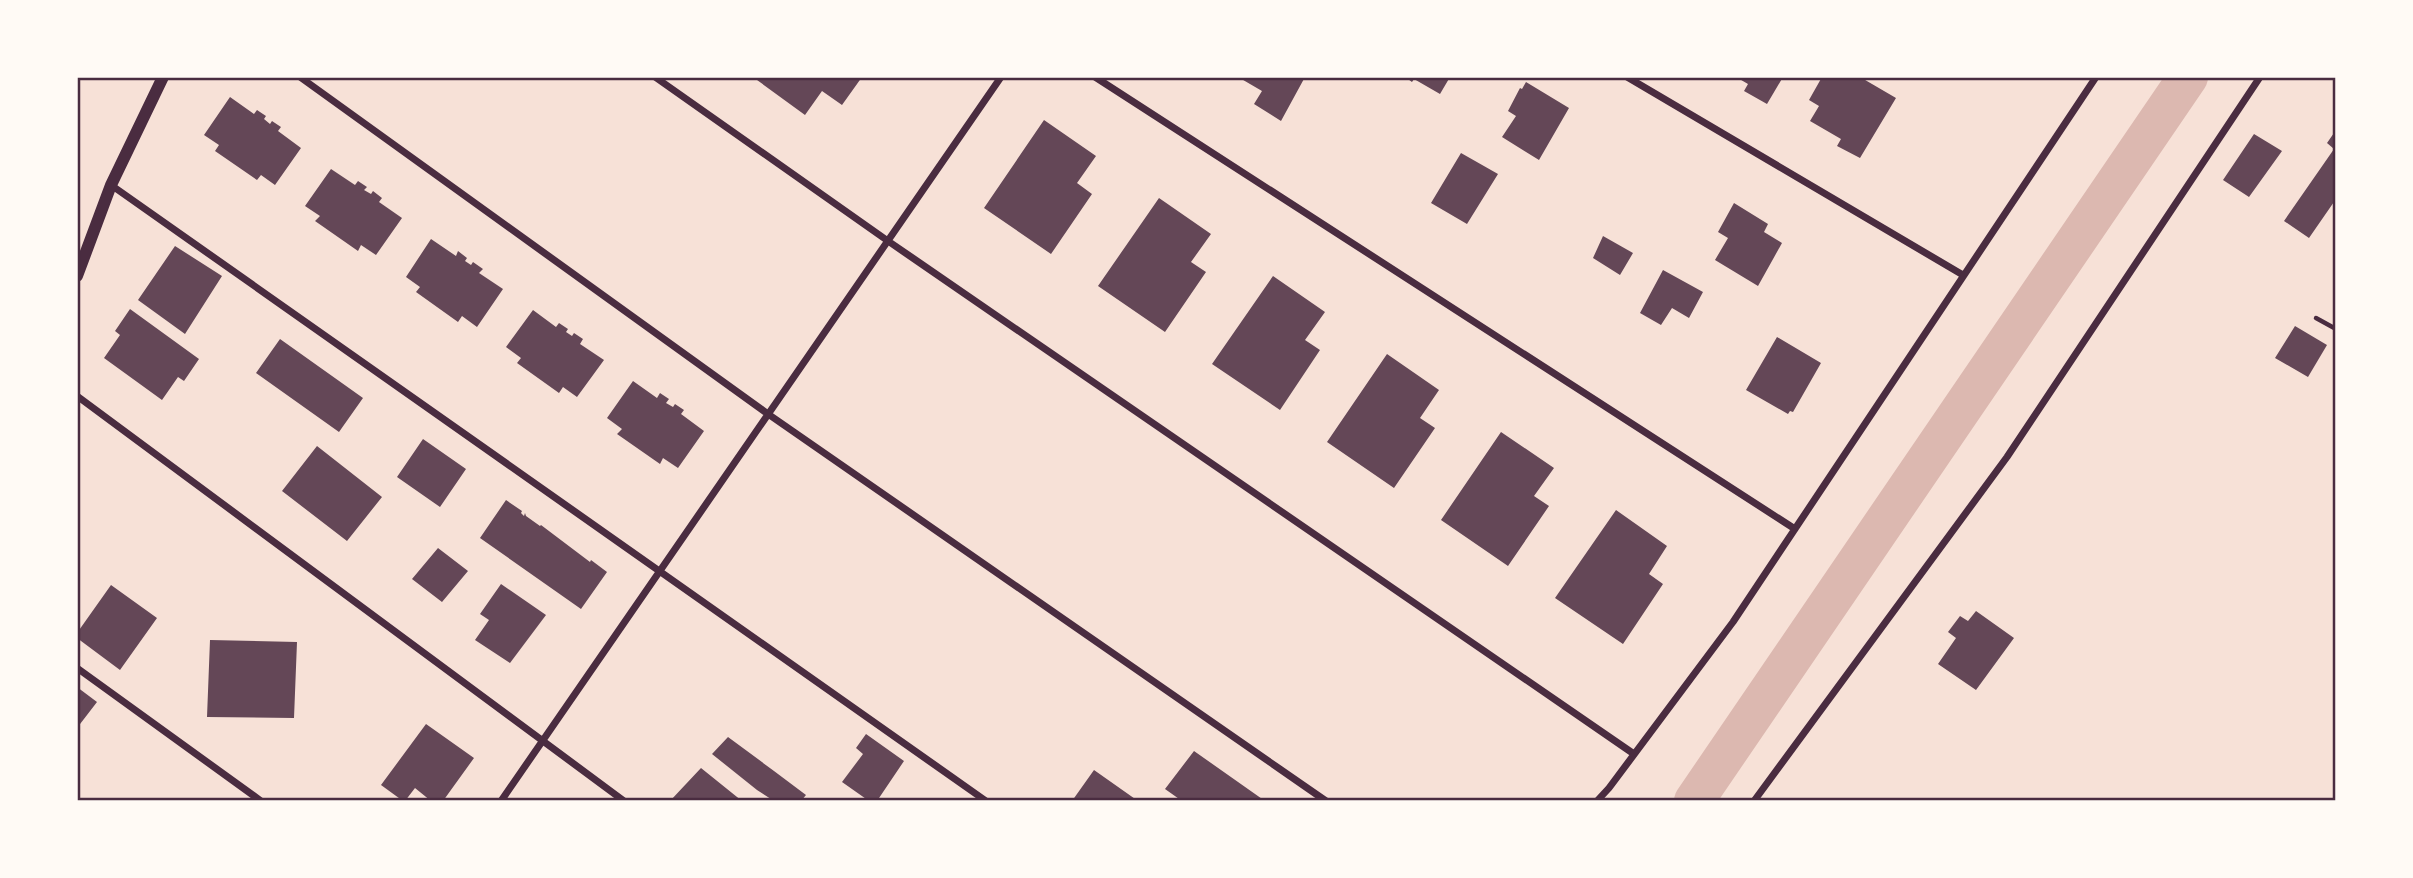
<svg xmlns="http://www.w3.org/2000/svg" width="2413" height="878" font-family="Ubuntu,sans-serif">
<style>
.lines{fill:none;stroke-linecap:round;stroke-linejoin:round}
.canal{stroke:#dcb8b0;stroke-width:40}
.building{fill:#644757}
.path{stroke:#4a2c40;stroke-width:4.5}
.minor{stroke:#4a2c40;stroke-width:7}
.tertiary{stroke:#4a2c40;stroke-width:12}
.neatline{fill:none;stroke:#4a2c40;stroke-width:2.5}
</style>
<rect width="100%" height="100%" fill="#f7e1d7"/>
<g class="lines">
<path class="canal" d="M1694 801 2188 77"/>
</g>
<path class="building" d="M759 77H862L842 105 822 91 805 115 757 80Z
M1238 77H1305L1281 121 1254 104 1262 91Z
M1405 77H1450L1440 94 1414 79 1412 82Z
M1736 77H1783L1767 104 1744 91 1748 84Z
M1822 77H1860L1896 98 1860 158 1837 146 1841 139 1810 121 1819 106 1809 100Z
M1526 82 1569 108 1539 160 1502 137 1516 116 1508 111 1520 88 1522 89Z
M230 97 254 114 257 110 266 116 264 119 270 124 272 121 281 127 278 131 301 148 275 185 261 175 257 180 215 151 219 145 204 135Z
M1044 120 1096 156 1077 183 1092 194 1051 254 984 208Z
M2336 130V199L2309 238 2284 221 2334 149 2327 143Z
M2254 134 2282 151 2249 197 2223 180Z
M1461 153 1498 174 1467 224 1431 203Z
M331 169 355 185 358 181 367 187 364 190 371 194 373 191 382 198 379 202 402 218 376 255 361 245 358 251 315 221 320 216 305 206Z
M1159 198 1211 234 1191 262 1206 272 1165 332 1098 286Z
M1734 203 1768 224 1764 232 1782 243 1758 286 1715 260 1728 238 1718 232Z
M1603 236 1633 253 1620 275 1593 258Z
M431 239 456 256 458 251 467 258 465 261 471 265 473 262 483 269 479 273 503 289 477 327 462 316 458 322 416 292 420 287 406 277Z
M175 246 222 276 185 334 138 300Z
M1663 270 1703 292 1689 318 1672 308 1661 325 1640 313Z
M1273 276 1325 312 1305 340 1320 350 1280 410 1212 364Z
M130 309 199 359 184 381 178 377 162 400 104 358 120 335 115 331Z
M533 310 556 327 559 323 568 329 566 332 572 336 574 333 583 339 580 344 604 360 577 397 563 387 559 393 517 363 521 358 506 347Z
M2295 326 2327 345 2308 377 2275 358Z
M1777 337 1821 363 1793 412 1790 411 1788 414 1746 390Z
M280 339 363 398 339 432 256 373Z
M1387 354 1439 390 1420 418 1435 428 1394 488 1327 442Z
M633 381 657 398 660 393 669 399 666 403 673 407 675 404 684 410 681 414 704 431 678 468 663 458 660 464 617 434 622 429 607 418Z
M1501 432 1554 468 1534 496 1549 506 1508 566 1441 520Z
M423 439 466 469 440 507 397 477Z
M317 446 382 497 347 541 282 491Z
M506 500 522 511 521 513 524 516 525 513 526 516 540 526 541 525 590 562 591 560 607 572 581 609 480 538Z
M1616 510 1667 546 1649 574 1663 584 1623 644 1555 598Z
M438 548 468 571 442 602 412 579Z
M501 584 546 615 510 663 475 640 489 620 480 614Z
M111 585 157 618 120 670 77 638V633Z
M1976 611 2014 638 1976 690 1938 664 1956 638 1948 632 1960 616 1968 621Z
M210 640 297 642 294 718 207 717Z
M77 687 97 702 77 728Z
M426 724 474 758 443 801H431L415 788 405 801H403L381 785Z
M866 734 904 761 877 801H869L842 782 863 754 856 748Z
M728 737 774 771 806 795 801 801H774L757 790 712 754Z
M1194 751 1265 801H1182L1165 789Z
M701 768 742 801H670Z
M1094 770 1138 801H1072Z"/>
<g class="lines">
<path class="path" d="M2316 318 2336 329"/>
<path class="minor" d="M300 77 768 414 1326 801
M655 77 888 241 1634 754
M1095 77 1795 529
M1627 77 1963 275
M111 185 986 801
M77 396 624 801
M77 668 261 801
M501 801 1001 77
M1597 801 1609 788 1733 622 2096 77
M1754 801 2007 457 2260 77"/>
<path class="tertiary" d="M77 276 111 185 163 77"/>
</g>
<rect width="2413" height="878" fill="none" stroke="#fffaf5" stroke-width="158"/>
<rect x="79" y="79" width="2255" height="720" class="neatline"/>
</svg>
